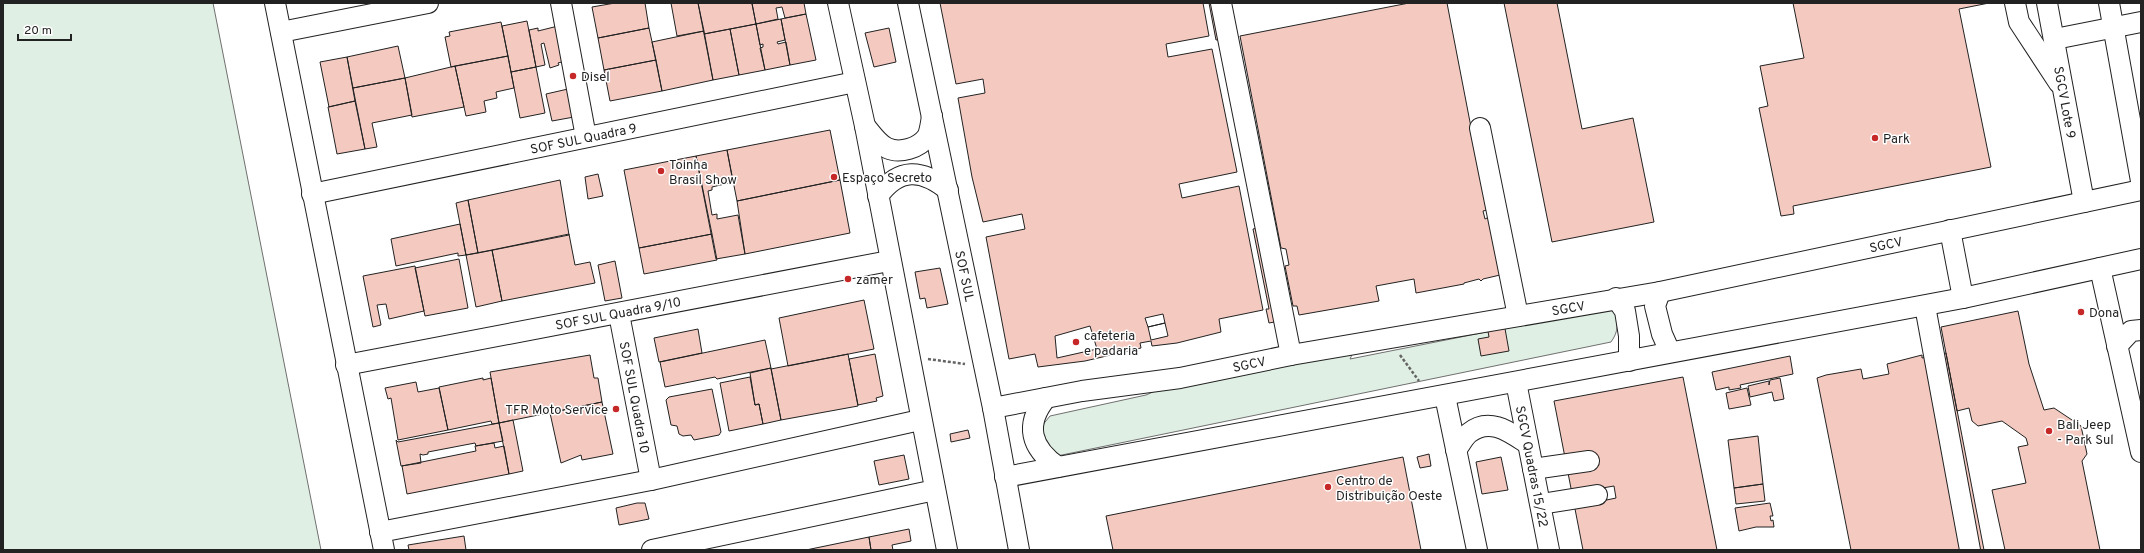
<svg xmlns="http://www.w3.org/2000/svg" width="2144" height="553" font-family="Overpass,sans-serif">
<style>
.green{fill:#e0efe3;stroke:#6f6f6f}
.building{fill:#f3c9c0;stroke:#222;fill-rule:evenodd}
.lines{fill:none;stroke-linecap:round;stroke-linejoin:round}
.minor-casing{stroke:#222;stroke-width:22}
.path{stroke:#646464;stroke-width:2.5;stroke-dasharray:3 2;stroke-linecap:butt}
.minor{stroke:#fff;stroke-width:20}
.poi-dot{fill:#c62828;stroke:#fff;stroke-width:1.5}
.labels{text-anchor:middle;stroke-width:3;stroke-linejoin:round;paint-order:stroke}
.poi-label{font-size:13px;fill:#222;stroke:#fff;text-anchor:start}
.street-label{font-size:13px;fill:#222;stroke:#fff}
</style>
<rect width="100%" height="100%" fill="#fff"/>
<path class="green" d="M3 3H213L321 550H3Z
M1597 310H1615C1618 323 1619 331 1611 342L1057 456 1050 453 1041 427 1050 416 1146 395 1180 380 1356 346 1350 359Z"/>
<path class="building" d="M615 3H645L649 28 598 38 592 7Z
M671 3H698L704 31 677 36Z
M698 3H752L756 24 704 34Z
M754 3H804L806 14 785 18 782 7 776 8 778 19 756 24 752 4Z
M940 3H1203L1209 36 1166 44 1168 57 1212 49 1237 172 1179 184 1182 198 1239 186 1263 310 1219 319 1221 332 1177 343 1152 346 1151 341 1140 343 1141 348 1085 361 1038 367 1035 354 1009 359 986 237 1025 229 1022 214 983 222 972 177 958 98 985 93 983 79 956 84Z
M1209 3H1217L1224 39 1216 40Z
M1409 3H1447L1487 210 1483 211 1485 219 1489 217 1500 275 1483 279 1481 281 1479 279 1464 283V284L1416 293 1414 279 1376 286 1379 301 1299 315 1297 306H1293L1285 266 1289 265 1286 249 1281 248 1240 36Z
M1504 3H1557L1582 129 1633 118 1654 222 1552 242Z
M1793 3H1989L1959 9 1991 167 1793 206 1794 214 1781 216 1759 108 1768 106 1760 66 1804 58Z
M806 14 816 60 790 65 781 19Z
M781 19 785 40 777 42 778 44 786 42 790 65 765 70 760 48 763 47V44L760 45 756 24Z
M527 21 536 67 511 72 502 26Z
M501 22 508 56 451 67 445 37 450 36 449 32Z
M756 24 765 70 739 75 730 29Z
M558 26 565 61 558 63 559 65 550 68 544 43 541 44 545 65 536 67 529 30 538 28V31Z
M649 28 656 60 604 70 598 38Z
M889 28 896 62 874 67 865 33Z
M730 29 739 75 713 80 704 34Z
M704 31 713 80 662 91 652 42Z
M398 46 405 78 353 88 347 57Z
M508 56 514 88 496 92 497 98 484 101 486 112 466 116 455 66Z
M347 57 355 101 329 107 320 62Z
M656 60 662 91 610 101 604 70Z
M455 66 464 107 412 117 405 78Z
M536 67 545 113 520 118 511 72Z
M405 78 412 115 372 123 377 147 365 149 353 88Z
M568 89 574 117 552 121 546 94Z
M355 101 365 149 337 154 328 107Z
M830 130 840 180 737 201 727 150Z
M727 150 733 182 712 187V190L708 191 712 215 717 214V219L738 215 745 254 716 259 696 156Z
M696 156 712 234 639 248 624 170Z
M598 174 603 196 588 199 585 177Z
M560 180 569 235 478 253 468 200Z
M840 180 850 233 745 254 737 201Z
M468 200 478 253 466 255 456 203Z
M460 224 466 255 458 256V253L396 266 391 239Z
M1261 227 1280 321 1269 323 1266 309H1269L1253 229Z
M569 234 575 265 590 262 595 283 502 301 492 250Z
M712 234 717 260 644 274 639 248Z
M492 250 502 301 476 307 466 255Z
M459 259 468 308 425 316 415 268Z
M615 261 622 298 605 301 598 265Z
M415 266 424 311 389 319 386 304 377 305 381 325 373 327 363 276Z
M940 268 948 304 927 308 925 298 920 299 915 272Z
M864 300 874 349 788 366 779 318Z
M2018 311 2029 364 2044 410 2054 408 2081 426 2087 454 2082 461 2100 550H2005L1992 490 2026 483 2018 447 2028 445 2026 438 2002 421 1978 426 1972 421 1969 408 1957 411 1941 327Z
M1163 314 1165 323 1148 327 1145 318Z
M1165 323 1168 336 1151 340 1148 327Z
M1504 323 1509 351 1481 356 1478 339 1489 337 1487 326Z
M1090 326 1097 349 1057 358 1055 336Z
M698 329 702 353 659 362 654 338Z
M765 340 771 368 717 379 715 377 665 387 660 362Z
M1946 353 1984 550H1851L1817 378 1826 375 1861 369 1863 379 1889 374 1887 364 1922 355V358Z
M848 354 858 406 781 420 771 369Z
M875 354 883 396 876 398 877 401 858 405 849 359Z
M590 355 594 378H598L602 402 499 423 490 372Z
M1790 356 1793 374 1740 385 1741 388 1729 390V387L1716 390 1712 372Z
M771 368 781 420 763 424 759 404 755 405 750 373Z
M750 377 755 405 759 404 763 424 729 431 720 383Z
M1683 377 1717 550H1583L1554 401ZM1614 486 1616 498 1588 504 1585 491Z
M483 378V380L491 378 499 423 492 424 491 421 448 430 439 387Z
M1780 378 1784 399 1774 401 1772 392 1750 397 1748 386 1769 381V385L1770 380Z
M416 382 418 392 439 388 448 430 398 440 391 398 388 399 385 388Z
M1747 388 1751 405 1729 409 1726 393Z
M712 389 721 432 719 435 694 440 691 435 683 436 679 434 677 426 671 425 666 400 669 397Z
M602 402 613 454 582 460 581 455 561 463 550 413Z
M513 420 523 471 509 474 499 423Z
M499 423 503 441 476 446 475 443 428 452V454L423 455 420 454 421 463 401 466 396 440 398 442Z
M968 430 970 438 951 442 950 434Z
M1758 436 1763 484 1734 488 1728 440Z
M494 443 495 448 504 446 509 474 407 494 402 466 476 451 475 446Z
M1429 454 1431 466 1420 468 1417 457Z
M904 455 909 479 879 485 874 461Z
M1403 457 1421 550H1113L1106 516Z
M1501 457 1508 490 1482 494 1476 462Z
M1763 484 1765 501 1736 504 1734 488Z
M637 503H645L649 519 619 525 616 508Z
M1770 503 1773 516H1770L1771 521 1773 520 1774 527H1756L1739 531 1735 508Z
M909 529 911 541 892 545 893 550H871L869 537Z
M464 536 466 550H409L408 545Z
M869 537 871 550H806Z"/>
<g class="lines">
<defs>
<g id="minor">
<path d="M275 3 384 550"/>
<path d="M561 3 586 137"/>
<path d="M838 3 865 126 947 550"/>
<path id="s1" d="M908 3 993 408 1019 550"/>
<path d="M1221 3 1291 355"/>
<path d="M2015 3 2019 22 2059 83"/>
<path id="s2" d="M2047 3 2084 202"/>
<path d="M2109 3 2141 181"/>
<path d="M281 32 428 3"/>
<path d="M2055 39 2141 22"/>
<path d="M865 126C871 133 878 144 887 148 900 154 919 148 927 137 930 132 931 122 932 116"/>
<path d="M1480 128 1518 316"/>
<path id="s3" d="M312 194 855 82"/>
<path d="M878 196C899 167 922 169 948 190"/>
<path d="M1950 230 1963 298"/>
<path d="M2100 268 2141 452"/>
<path d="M1660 292 1655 306 1662 334 1670 352"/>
<path d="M1616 298 1625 311 1629 336V361"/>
<path d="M1925 306 1970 550"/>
<path id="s4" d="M619 314 651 480"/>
<path d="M2117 346 2131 331 2141 330"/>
<path id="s5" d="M346 365 889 261"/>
<path id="s6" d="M1516 382 1549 550"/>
<path d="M1445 396 1477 550"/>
<path d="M1046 398C1024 425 1031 448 1058 467"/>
<path id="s7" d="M993 408 1082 391 1180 378 1291 355 1660 292 2141 190"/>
<path d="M1456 450C1460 445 1464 437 1469 433 1490 416 1511 433 1528 444"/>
<path d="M1533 469 1589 461"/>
<path d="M1005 477 1963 298 2141 259"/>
<path d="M1541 504 1597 495"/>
<path d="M380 532 651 480 920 420"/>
<path d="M652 550 935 490"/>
</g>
</defs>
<use href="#minor" class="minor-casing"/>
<path class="path" d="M1400 355 1419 381
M928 359 965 364"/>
<use href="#minor" class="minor"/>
</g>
<g class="poi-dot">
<circle cx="573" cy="76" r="4"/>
<circle cx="1875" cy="138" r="4"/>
<circle cx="661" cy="171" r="4"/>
<circle cx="834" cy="177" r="4"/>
<circle cx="848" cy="279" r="4"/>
<circle cx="2081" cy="312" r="4"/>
<circle cx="1076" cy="342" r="4"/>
<circle cx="616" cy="409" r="4"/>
<circle cx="2049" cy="431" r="4"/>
<circle cx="1328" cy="487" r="4"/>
</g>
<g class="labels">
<g class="poi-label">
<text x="581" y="81">Disel</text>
<text x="1883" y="143">Park</text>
<text x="669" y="169">Toinha<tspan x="669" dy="15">Brasil Show</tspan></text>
<text x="842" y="182">Espaço Secreto</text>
<text x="856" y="284">zamer</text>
<text x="2089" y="317">Dona</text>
<text x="1084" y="340">cafeteria<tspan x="1084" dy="15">e padaria</tspan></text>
<text x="608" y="414" text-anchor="end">TFR Moto Service</text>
<text x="2057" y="429">Bali Jeep<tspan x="2057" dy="15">- Park Sul</tspan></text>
<text x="1336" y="485">Centro de<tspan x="1336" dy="15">Distribuição Oeste</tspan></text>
</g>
<g class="street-label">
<text dy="5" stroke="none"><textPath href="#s2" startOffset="101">SGCV Lote 9</textPath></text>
<text dy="5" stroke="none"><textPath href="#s3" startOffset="277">SOF SUL Quadra 9</textPath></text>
<text dy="5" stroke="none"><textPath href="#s7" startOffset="908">SGCV</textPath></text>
<text dy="5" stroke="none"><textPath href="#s1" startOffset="279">SOF SUL</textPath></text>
<text dy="5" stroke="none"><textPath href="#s7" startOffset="584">SGCV</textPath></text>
<text dy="5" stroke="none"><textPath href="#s5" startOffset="277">SOF SUL Quadra 9/10</textPath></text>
<text dy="5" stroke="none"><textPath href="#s7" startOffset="260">SGCV</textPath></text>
<text dy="5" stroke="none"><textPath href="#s4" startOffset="85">SOF SUL Quadra 10</textPath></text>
<text dy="5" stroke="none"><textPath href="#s6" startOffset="86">SGCV Quadras 15/22</textPath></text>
</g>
</g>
<rect width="2144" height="553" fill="none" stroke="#222222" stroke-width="8"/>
<path d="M18 34v6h53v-6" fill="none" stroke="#222222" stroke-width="2"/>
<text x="24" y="34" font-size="12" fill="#222222" stroke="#ffffff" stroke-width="3" paint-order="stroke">20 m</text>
</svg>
